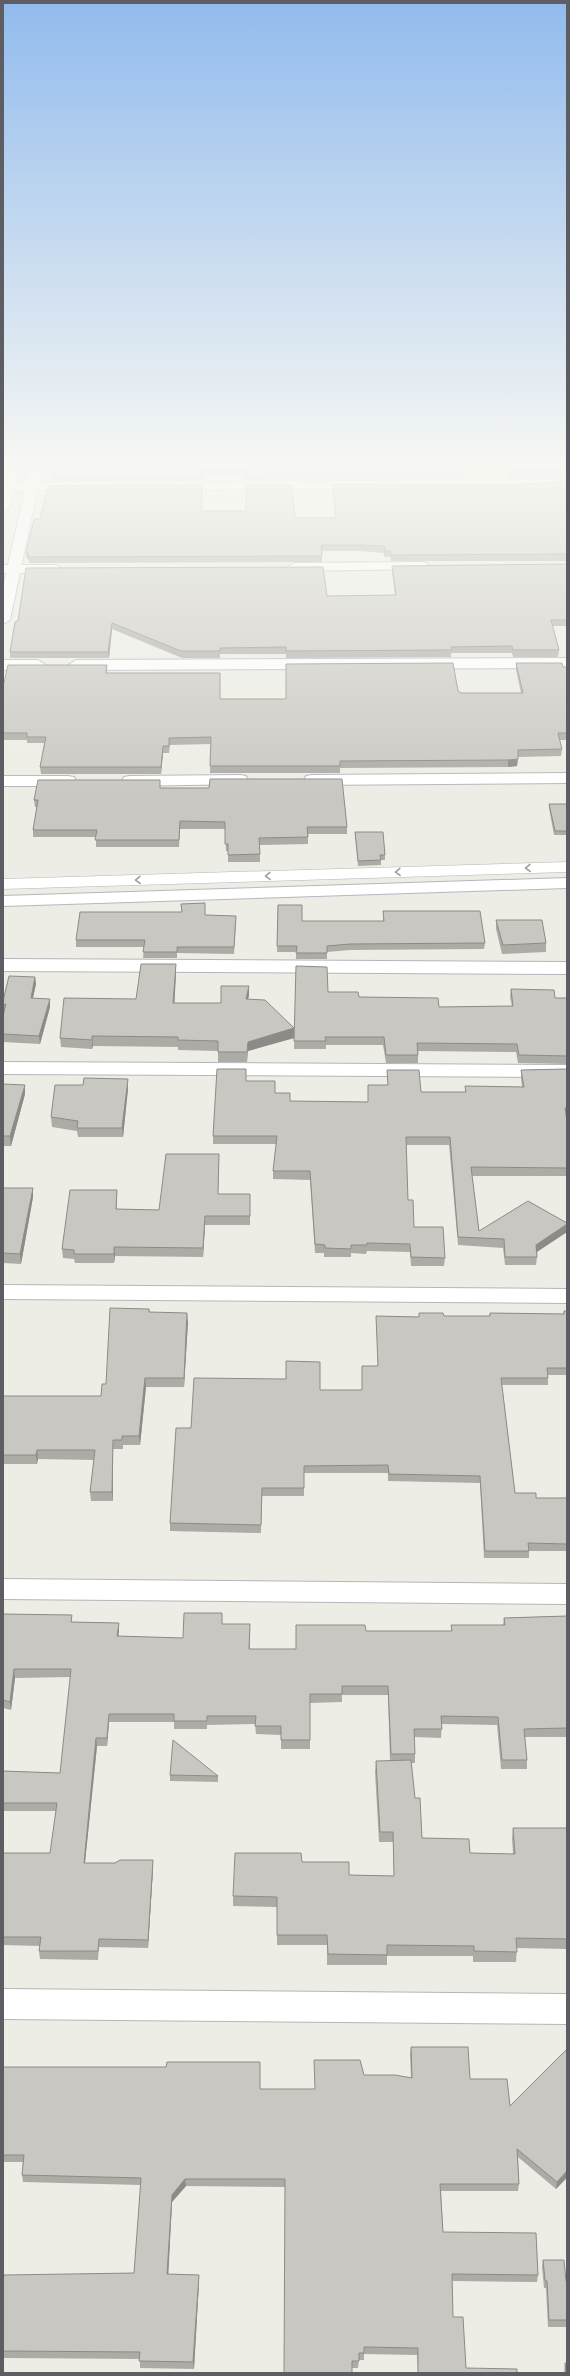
<svg xmlns="http://www.w3.org/2000/svg" width="570" height="2376" font-family="Cabin,sans-serif">
<style>
.lines{fill:none;stroke-linecap:round;stroke-linejoin:round}
.lane-casing{stroke:#b5b6ba;stroke-width:11}
.street-casing{stroke:#b5b6ba;stroke-width:2}
.secondary-casing{stroke:#b6b7bd;stroke-width:2}
.lane{stroke:#fff;stroke-width:10}
.street{fill:#fff;fill-rule:evenodd}
.secondary{fill:#fff;fill-rule:evenodd}
.wall{fill:#adaba6}
.shaded-wall{fill:#8d8b87}
.building{fill:#c9c7c1;stroke:#8d8b87}
.oneway{stroke:#9e9ea1}
</style>
<rect width="100%" height="100%" fill="#edede5"/>
<g class="lines">
<defs>
<path id="lane" d="M3 884 567 867"/>
<path id="street" d="M567 479V487L172 490 166 486 172 482Z
M78 482 83 483 84 486 83 489 3 491V483Z
M422 562 427 563 429 566 427 569 294 571 287 567 294 563Z
M3 565H56L63 569 56 573H3Z
M567 658V668L76 670 68 665 76 660Z
M3 660H38L46 665 38 670H3Z
M567 773V783L312 785 306 784 304 780 306 776 312 775Z
M240 775 246 776 248 780 246 784 130 786 124 785 122 781 124 777 130 776Z
M3 776H68L74 777 76 781 74 785 68 786H3Z
M3 959 567 962V974L3 971Z
M3 1062 567 1065V1077L3 1074Z
M3 1285 567 1289V1303L3 1299Z
M3 1579 567 1584V1604L3 1599Z
M3 1989 567 1994V2024L3 2019Z"/>
<path id="secondary" d="M6 468H18L10 507 3 511V479Z
M30 468H42L10 620 3 624V587Z
M567 878V888L3 906V896Z"/>
</defs>
<use href="#lane" class="lane-casing"/>
<use href="#street" class="street-casing"/>
<use href="#secondary" class="secondary-casing"/>
<use href="#lane" class="lane"/>
<use href="#street" class="street"/>
<use href="#secondary" class="secondary"/>
</g>
<path class="wall" d="M55 468H462L463 472V478L246 480V475H204L203 480 52 481V475Z
M506 468H567V478H509Z
M567 481V561H391L390 557H384V553L361 551H322V562L29 563V560L27 559 26 553 40 519 203 491 201 511 295 518H336L333 490V484L513 485Z
M567 564V626H552L559 650 558 657H513L512 653H451V657L286 658V654H220V658H182L112 629 109 658H10V652L15 622 327 596 395 595 392 572V566Z
M516 663 567 667V740H559L562 749 561 756 518 757 517 766 508 767 340 768V773H210L211 744 170 745 169 753H163L161 774H41L40 767 44 743H27V740H3V687L107 665V673L220 699H286L458 691 461 693H521L516 670Z
M160 788 347 827V834H308V844L260 845V862H228V851H226L225 829H180L179 847H96V837H33V830L37 807H35L34 800Z
M549 804H567V835H554L549 808Z
M355 832 385 855V860H381V865L358 866Z
M278 905 302 921H383V911L485 943 484 949 350 950 327 952V959H296V952H277Z
M205 915 236 922 234 954 177 953V958H143L144 947H76V940Z
M496 920 546 943V952L502 954 496 929Z
M296 966 328 992 359 997 439 1007 512 1006 510 997 511 989 555 998H567V1064L518 1063 516 1052 418 1051V1063H386L383 1045H326V1049H294Z
M176 973 174 1003H221L249 986V995L248 999 294 1028V1038L248 1051 247 1062H218V1051L178 1050V1047L93 1046 92 1049 61 1047 60 1038 136 999Z
M35 977 36 984 33 998 50 1007 40 1044 3 1042V1016L4 1013H3V1005Z
M567 1069V1117H566L567 1121V1176H472L479 1231 567 1232 537 1252V1257L536 1265H505L503 1248 458 1245 449 1145H406L408 1200 414 1227 445 1258 444 1266H411L410 1252 367 1251 366 1254 351 1253V1257H324V1253H315L310 1180 273 1179V1171L276 1144H213V1136L246 1077V1081L275 1093 290 1101 368 1102V1085H388L387 1070 421 1092H465V1086L522 1087 521 1078V1070Z
M3 1084 25 1094 11 1146H3Z
M128 1089 123 1137H78L77 1131 52 1127 51 1117Z
M219 1154 218 1194H250V1225H205L203 1257 115 1256 114 1263H75L74 1259 63 1258 62 1249 117 1190V1209L159 1210Z
M3 1188H33V1197L21 1264 3 1263Z
M149 1309 150 1312 188 1322 184 1387H146L140 1445H123V1449H113V1501H91L90 1492 94 1460 38 1459 37 1464H3V1396H101L106 1384Z
M564 1311H567V1375H548V1385H502L515 1493 536 1498H567V1551H529V1558H484L480 1483 388 1481V1473H304V1496H262L261 1533 170 1531V1523L191 1428 320 1390H362L378 1366 376 1316 419 1317 444 1316H489L490 1313 563 1314Z
M3 1614 73 1622 119 1623V1631L118 1636 183 1638 222 1624H250V1649H296L366 1631H451V1625H503L504 1618 567 1616V1737H525L527 1760V1769H501L497 1725 442 1724 441 1738 414 1737 415 1754V1763H411L415 1798 422 1838 470 1853 513 1854 512 1838 513 1828H567V1949L517 1948 516 1962H473V1956H387V1965H327V1945H277V1907L233 1906V1896L302 1862 349 1875 394 1876 393 1842H379L375 1772 376 1761H390L388 1695H342V1702L310 1703V1749H281V1735L256 1734 255 1724 207 1725V1729H174V1722H109L107 1746H97L85 1863 153 1869 148 1948 99 1947 98 1960 40 1959 39 1951 40 1946 3 1945V1853H50L56 1811H3V1771L60 1773 71 1677 15 1678 11 1710 3 1708Z
M170 1775 218 1776V1782L170 1781Z
M411 2047 470 2079 510 2106 567 2049V2178L556 2189 518 2157 519 2184 518 2191H441L443 2232 538 2275 537 2282 452 2281 453 2317 466 2368 517 2373H418L417 2355 364 2354V2360H359L358 2368H352L285 2187 186 2186 172 2202 168 2274 199 2275V2282L194 2369 140 2368V2359L3 2358V2282L134 2273 141 2185 23 2182 22 2175 23 2162H3V2067L260 2089H315L364 2075 411 2078 410 2054Z
M543 2260 566 2281H567V2327H548L546 2288H544L542 2267Z
M565 2363 567 2373H564Z"/>
<path class="shaded-wall" d="M112 623V629L109 658 108 652Z
M163 746V753L161 774V767Z
M518 759 517 766 508 767V760Z
M176 964V973L174 1012 173 1003Z
M35 977 36 984 31 1006V998Z
M249 986V995L246 1009V999Z
M50 999V1007L40 1044 39 1036Z
M294 1028V1038L248 1051 247 1062 248 1042Z
M92 1036 93 1046 92 1049Z
M128 1079V1089L123 1137 122 1128Z
M25 1085V1094L11 1146 10 1136Z
M33 1188V1197L21 1264 20 1254Z
M205 1216V1225L203 1257V1248Z
M567 1224V1232L535 1253 536 1245Z
M114 1247 115 1256 114 1263Z
M187 1313 188 1322 184 1387V1378Z
M145 1378 146 1387 140 1445 139 1436Z
M113 1440V1501L112 1492Z
M37 1450 38 1459 37 1464 36 1455Z
M119 1623V1631L117 1645V1636Z
M14 1669 15 1678 11 1710 10 1702Z
M109 1714V1722L107 1746V1738Z
M96 1738 97 1746 84 1872V1863Z
M153 1860V1869L148 1948V1940Z
M567 2171V2177L556 2189 557 2182Z
M185 2179 186 2186 172 2202 168 2281 167 2274 172 2195Z
M199 2275V2282L194 2369 193 2362Z"/>
<path class="building" d="M55 468H462L463 472 246 474V469L203 470V474L52 475Z
M508 468H567V472H510Z
M567 481V554L391 555 390 551H385L384 546 362 545H321L322 556 28 557 29 554 26 553 34 519H40L48 486 202 485 201 511H246V485H292L295 518H336L333 484 513 485Z
M567 564V620H551L559 650H513L512 646 451 647 452 650 286 651V647L220 648V651H181L112 623 108 652H10L15 622 18 621 26 568 323 567 327 596 396 595 392 566Z
M453 663 458 691 461 693H523L516 663H562L563 667H567V733H558L562 749 518 750V759L508 760 340 761V766H210L211 737 169 738V746H163L161 767H40L46 737H27V733H3V687L8 665H107L106 673H220V699H286V664Z
M210 779H342L347 827H307L308 837 259 838 260 854 228 855V844H225V822L180 821 179 840H95L97 830H33L38 800H34L38 780H160V788H209Z
M549 804H567V831H555Z
M355 832H383L385 855H380L381 860 358 861Z
M205 903V915L236 916 234 947H177V952H143L145 940H76L80 912H182L181 904Z
M278 905H302V921H384L383 911H480L485 943 350 944 327 946V953H296L297 946H277Z
M496 920H542L546 943 503 945Z
M141 964H176L173 1003H221V986H249L246 999 265 1000 294 1028 248 1042 247 1052H218V1041L178 1040V1037L92 1036V1040L60 1038 64 998 136 999Z
M296 966 327 967 328 992H358L359 997 438 998 439 1007 513 1006 511 989 554 990 555 998H567V1056L519 1055 517 1044 417 1043 418 1055H386L384 1037H325L326 1041H294Z
M9 976 35 977 31 998 50 999 39 1036 3 1034V1016L6 1004 3 1005V1001Z
M217 1069H246V1081H275V1093H290V1101L368 1102V1085H388L387 1070H419L421 1092H466L465 1086 524 1087 521 1070 567 1069V1108H565L567 1121V1168L471 1167 479 1231 528 1201 567 1223V1224L536 1245 537 1257H505L504 1239 458 1237 450 1137H406L408 1200H413L414 1227H443L445 1258 411 1257 410 1244 367 1243V1245H351V1249L325 1248V1245L315 1244 310 1171H273L277 1136H213Z
M84 1078 128 1079 122 1128H77L78 1121 51 1117 55 1085H83Z
M3 1084 25 1085 10 1136H3Z
M166 1154H219L218 1194H250V1216H205L203 1248 114 1247V1254H74V1250L62 1249 70 1190H117L116 1209 159 1210Z
M3 1188H33L20 1254 3 1253Z
M110 1308 149 1309V1312L187 1313 184 1378H145L139 1436H122V1440H113L112 1492H90L95 1450H37L36 1455H3V1396H101L102 1384H106Z
M564 1311H567V1368H547L548 1378H501L515 1493H536V1498H567V1544L528 1543 529 1551H485L480 1476 389 1474 388 1465 304 1466V1488H262L261 1525 170 1523 176 1428H191L194 1378 286 1379V1361L320 1362V1390H362V1366H378L376 1316 419 1317V1313H443L444 1316H490V1313L564 1314Z
M184 1613H222V1624H250L249 1649H296V1625H365L366 1631H452L451 1625H505L504 1618 567 1616V1728L524 1729 527 1760H502L498 1717 441 1716 442 1729H414L415 1754H391L388 1686H342V1694H310V1740H281V1726H255L256 1716H207V1721H174V1714H109L107 1738H96L84 1863H115L120 1860H153L148 1940 99 1939 98 1951H39L41 1937H3V1853H50L57 1803H3V1771L60 1773 71 1669H14L10 1702 3 1700V1614L72 1615 71 1622 119 1623 117 1636 183 1638Z
M173 1740 218 1776 170 1775Z
M411 1760 415 1798H420L422 1838 469 1839 470 1853 515 1854 513 1828H567V1939L516 1938 517 1952 474 1951V1946L387 1945V1955L328 1954 327 1935H277V1897L233 1896 235 1853H301L302 1862H349V1875L394 1876 393 1832H380L376 1761Z
M411 2047H468L470 2079H507L510 2106 567 2049V2171L557 2182 517 2149 519 2184H440L443 2232 536 2233 538 2275 452 2274 453 2317H463L466 2368 517 2369V2373H418V2348L364 2347V2353H359V2361H352V2373H284L285 2179H185L172 2195 167 2274 199 2275 193 2362 139 2361 140 2352 3 2351V2282L4 2275 134 2273 141 2178 22 2175 24 2155H3V2067H166L167 2062H260V2089H315L314 2060H360L364 2075H395L412 2078Z
M543 2260H564L566 2281H567V2320H549L547 2281 545 2280Z
M565 2363H567V2373H566Z"/>
<defs><path id="oneway-chevron" d="M-2-3.5L2.5 0L-2 3.5" fill="none" stroke-width="1.6" stroke-linecap="round" stroke-linejoin="round"/></defs>
<g class="oneway">
<use href="#oneway-chevron" transform="translate(528 868) rotate(178)"/>
<use href="#oneway-chevron" transform="translate(398 872) rotate(178)"/>
<use href="#oneway-chevron" transform="translate(268 876) rotate(178)"/>
<use href="#oneway-chevron" transform="translate(138 880) rotate(178)"/>
</g>
<linearGradient id="sky" x2="0" y2="1"><stop stop-color="#91bbed"/><stop offset="0.58" stop-color="#f7f7f3"/><stop offset="1" stop-color="#f7f7f3" stop-opacity="0"/></linearGradient>
<rect width="570" height="801" fill="url(#sky)"/>
<rect width="570" height="2376" fill="none" stroke="#5d5e63" stroke-width="8"/>
</svg>
